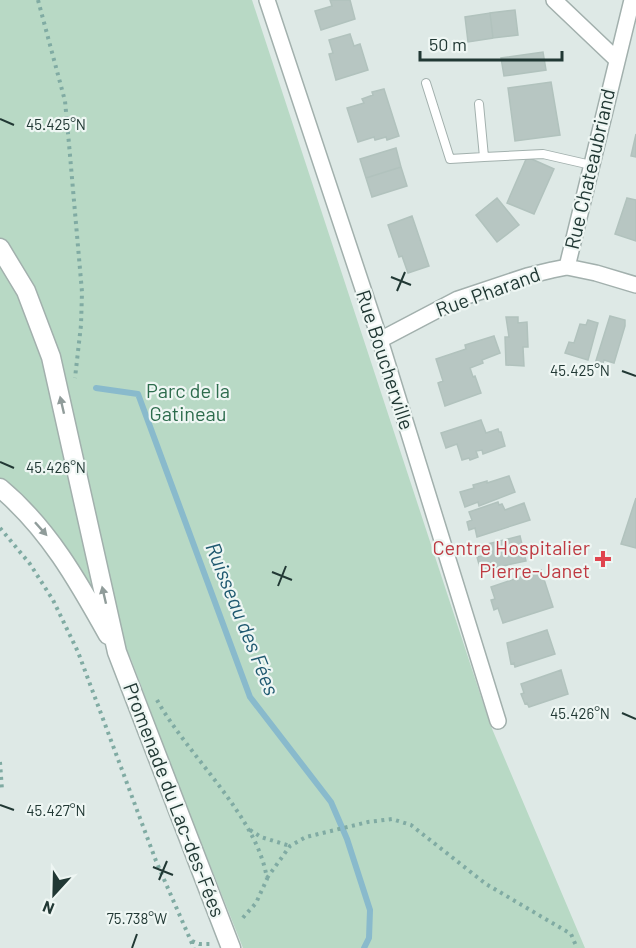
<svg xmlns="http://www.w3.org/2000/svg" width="636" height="948" font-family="Barlow,sans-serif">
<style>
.green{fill:#b8d9c5}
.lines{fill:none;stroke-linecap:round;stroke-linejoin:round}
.stream{stroke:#89bacc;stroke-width:6}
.building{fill:#b7c6c2;stroke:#b1c2bd;stroke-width:1.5}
.service-casing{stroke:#a2b0ad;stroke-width:10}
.minor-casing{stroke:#a2b0ad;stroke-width:18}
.tertiary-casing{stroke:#a2b0ad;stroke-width:21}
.path{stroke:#80aba3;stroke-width:4;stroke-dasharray:3 4.5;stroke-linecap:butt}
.service{stroke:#fff;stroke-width:8}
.minor{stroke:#fff;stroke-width:15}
.tertiary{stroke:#fff;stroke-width:18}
.oneway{fill:#909c9a}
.ticks{fill:none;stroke:#213834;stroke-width:2}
.health-dot{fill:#e0444e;stroke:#eef6f3;stroke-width:2}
.labels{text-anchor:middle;stroke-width:4.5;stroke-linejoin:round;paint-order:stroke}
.street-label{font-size:20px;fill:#213834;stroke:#eef6f3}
.park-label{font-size:20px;fill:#2d6c4d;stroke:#eef6f3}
.health-label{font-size:20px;fill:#be3a42;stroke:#eef6f3;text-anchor:end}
.water-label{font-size:21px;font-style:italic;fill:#1f5970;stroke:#eef6f3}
.ticks-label{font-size:15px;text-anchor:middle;fill:#213834;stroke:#eef6f3;stroke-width:4.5;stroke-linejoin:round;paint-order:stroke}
</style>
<rect width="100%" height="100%" fill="#dee9e6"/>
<path class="green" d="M0 0H252L490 724 585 948H243L184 800 131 659 79 566 34 508 0 482Z"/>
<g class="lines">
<path class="stream" d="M96 388 138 394 250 697 331 802 347 839 370 910 369 938 364 948"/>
</g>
<path class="building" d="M330 0H350L355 19 321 30 315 11 332 6Z
M515 10 518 35 493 38 490 13Z
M490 13 493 38 468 42 465 17Z
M350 34 354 46 360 44 368 70 336 80 329 54 333 53 329 40Z
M543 52 546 70 504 76 501 58Z
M551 82 560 135 515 141 508 88Z
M384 89 399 136 387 140 386 137 375 140 374 137 358 142 347 108 364 103 362 99 373 95 372 92Z
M636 134V157L631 156Z
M396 148 401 167 366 178 360 159Z
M527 157 554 169 534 214 507 203Z
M401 167 407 186 372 197 366 178Z
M497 198 519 225 497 242 476 215Z
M627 198 636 200V241L615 234Z
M412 216 429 266 408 273 402 256 399 257 388 225Z
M610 316 625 320V326L614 363 604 360 601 369 594 367Z
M506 317H518V323L527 322 528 347H523L524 366 506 365 505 337H509Z
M588 320 598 323 588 360 565 353 569 342 574 343 580 324 586 325Z
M494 336 500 353 482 360 483 363 470 368 473 377 475 376 481 393 445 406 438 383 443 381 436 359 466 349 465 345Z
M481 420 486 433 498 429 499 432H501L505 446 483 454 482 450 476 451 478 457 470 460 469 458 462 460 457 444 446 448 441 433Z
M509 476 515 492 479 506 478 502 465 507 460 492 474 488 473 485 487 481V483Z
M636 498V548L621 544Z
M498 502 499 505 502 504 505 510 524 503 530 520 477 537 475 528 469 530 467 522 472 520 469 512Z
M520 536 526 561 484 570 483 567 480 568 477 557 482 556 479 546Z
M541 570 553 607 503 623 498 608 494 610 491 600 495 599 491 587Z
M547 630 555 654 515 667 514 663 511 664 507 643Z
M561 670 568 694 529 707 527 703 525 704 521 694 524 693 521 684Z"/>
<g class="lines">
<defs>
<path id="service" d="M426 83 450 159 484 157
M479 104 484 157 543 154 591 165"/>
<path id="minor" d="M267 0 380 340 498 721
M554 0 616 59
M567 267 632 0
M380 340 458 299 527 276 552 270 567 267 596 273 636 285"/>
<path id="tertiary" d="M0 248 26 291 51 357 117 652 231 948
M0 488C48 528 78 581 108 635"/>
</defs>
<use href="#service" class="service-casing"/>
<use href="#minor" class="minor-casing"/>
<use href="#tertiary" class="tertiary-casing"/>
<path class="path" d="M38 0 65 101 69 144 82 292 81 325 75 378
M0 528 30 564 53 600 78 652 156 861 194 948
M157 700C188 756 258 817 267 879L256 903 240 921
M0 762 2 790
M250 830 261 837 290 846
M267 878 290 846 306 837 368 822 392 819 411 825 486 884 571 934 577 948
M192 941 199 944H211"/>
<use href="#service" class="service"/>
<use href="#minor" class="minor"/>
<use href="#tertiary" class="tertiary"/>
</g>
<defs><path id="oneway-solid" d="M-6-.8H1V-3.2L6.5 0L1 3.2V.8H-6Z" transform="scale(1.5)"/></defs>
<g class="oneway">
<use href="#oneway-solid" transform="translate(62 405) rotate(-103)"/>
<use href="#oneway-solid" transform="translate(41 529) rotate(48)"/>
<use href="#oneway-solid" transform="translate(104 595) rotate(-103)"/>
</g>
<path class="ticks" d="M0 119 14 125M391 277 411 285M397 291 405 272M622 371 636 376M0 462 14 468M272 572 292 580M278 586 286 566M622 713 636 719M0 805 14 810M153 867 173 875M159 880 167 861M132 948 137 934"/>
<path class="health-dot" d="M600 550h6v6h6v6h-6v6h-6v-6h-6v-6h6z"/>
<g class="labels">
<g class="street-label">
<text transform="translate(590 169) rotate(-77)" y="7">Rue Chateaubriand</text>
<text transform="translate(488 292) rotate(-20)" y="7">Rue Pharand</text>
<text transform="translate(385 360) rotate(72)" y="7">Rue Boucherville</text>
<text transform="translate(174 800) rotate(69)" y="7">Promenade du Lac-des-Fées</text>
</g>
<g class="park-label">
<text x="188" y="398">Parc de la<tspan x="188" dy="23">Gatineau</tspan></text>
</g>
<g class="health-label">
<text x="590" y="555">Centre Hospitalier<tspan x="590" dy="23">Pierre-Janet</tspan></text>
</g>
<g class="water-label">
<text transform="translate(242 619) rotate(68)" y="7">Ruisseau des Fées</text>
</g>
</g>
<g class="ticks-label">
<text x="56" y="130">45.425°N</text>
<text x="580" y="376">45.425°N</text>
<text x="56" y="473">45.426°N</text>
<text x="580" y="719">45.426°N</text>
<text x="56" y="816">45.427°N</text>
<text x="137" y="924">75.738°W</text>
</g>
<g transform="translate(54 894) rotate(202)" stroke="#eef6f3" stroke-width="4.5" paint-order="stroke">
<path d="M0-4.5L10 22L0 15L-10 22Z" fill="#213834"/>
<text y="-9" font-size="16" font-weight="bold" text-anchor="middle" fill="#213834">N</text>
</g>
<path d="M420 51v9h142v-9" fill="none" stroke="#213834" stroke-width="3"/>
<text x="429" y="51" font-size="18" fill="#213834" stroke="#eef6f3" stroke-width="4.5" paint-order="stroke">50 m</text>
</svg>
